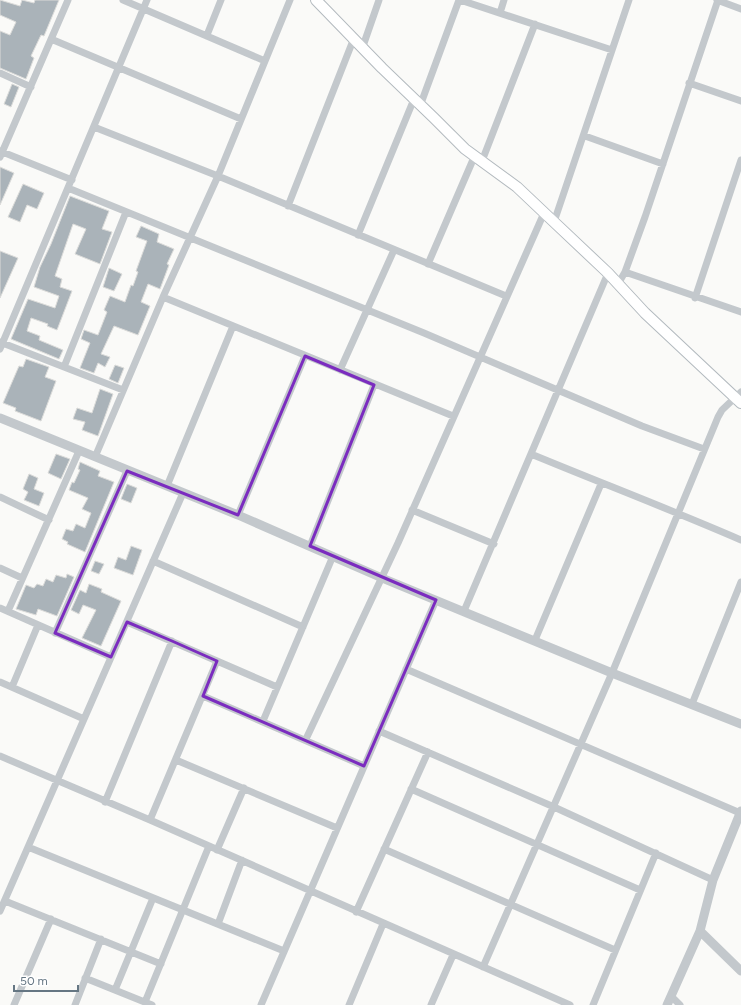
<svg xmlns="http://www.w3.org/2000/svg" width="741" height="1005" font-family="Figtree,sans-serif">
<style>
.building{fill:#aab3b9;stroke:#dcdcda}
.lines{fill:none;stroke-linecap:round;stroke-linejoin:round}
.secondary-casing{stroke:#b3babf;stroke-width:12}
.minor{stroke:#c3c8cc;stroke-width:7}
.tertiary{stroke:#c3c8cc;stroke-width:9}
.secondary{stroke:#fff;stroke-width:10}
.marked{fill:none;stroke:#7b2cbf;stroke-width:3;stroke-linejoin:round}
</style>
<rect width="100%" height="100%" fill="#fafaf8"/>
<path class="building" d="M0 0 20 6 22 0 34 3 35 0H59L44 36 41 35 31 56 34 58 26 79 0 68V31L10 35 16 22 0 15Z
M12 84 19 87 11 107 4 104Z
M0 167 14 173 0 205Z
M23 184 44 193 37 209 27 205 20 222 8 217Z
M70 196 109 211 102 229 112 232 100 264 75 254 86 229 73 224 55 276 62 279 60 287 72 291 57 330 47 326 48 324 31 318 27 331 40 336 39 340 63 350 59 359 11 339 28 299 55 308 59 296 34 287 40 267 51 244Z
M141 226 159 234 157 242 174 249 167 264 169 265 160 289 148 284 141 302 150 306 138 335 114 326 101 354 110 357 105 367 98 363 94 373 80 368 90 343 81 339 84 330 98 335 107 312 104 310 110 296 125 302 131 285 133 286 138 272 136 271 147 241 136 237Z
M0 251 18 258 0 298Z
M109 268 122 274 114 291 103 287Z
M26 359 49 367 45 377 56 381 41 421 15 411 16 408 3 403 19 366 23 367Z
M115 365 124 368 118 383 109 379Z
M100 389 113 394 98 436 82 430 85 422 73 419 77 408 92 413Z
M56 454 70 459 61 479 48 473Z
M80 462 100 471 98 476 114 482 85 552 67 544 68 542 62 539 66 529 73 531 76 524 85 528 91 513 82 509 88 498 69 490 72 482 74 483 80 470 78 469Z
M29 474 38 478 34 489 44 493 39 506 24 500 28 492 23 489Z
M127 484 137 488 131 503 121 499Z
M131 546 142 550 133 575 114 568 118 557 126 560Z
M95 561 104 564 99 574 91 571Z
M67 574 74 577 57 616 38 609 36 615 16 609 26 585 34 588 37 584 43 586 46 579 53 582 56 575 66 578Z
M89 584 102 589 101 592 121 601 101 646 82 638 96 610 83 605 79 614 71 610 80 590 86 593Z"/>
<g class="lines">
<defs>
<path id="secondary" d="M316 0 382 68 434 118 465 149 517 187 554 222 608 273 645 313 741 403"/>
</defs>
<use href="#secondary" class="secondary-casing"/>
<path class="minor" d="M123 0 265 61
M460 0 612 50
M717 0 741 9
M500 13 504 0
M207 35 221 0
M51 39 241 119
M363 46 379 0
M0 73 31 87
M689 83 741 101
M420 106 459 0
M94 127 218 176 506 296
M585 136 663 164
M0 151 72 180
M0 157 68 0
M482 161 535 24
M68 188 424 333 642 426 704 449
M288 206 354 38
M554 222 629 0
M358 235 414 99
M428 264 475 155
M625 272 741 312
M618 284 625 272 645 217 718 0
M163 297 453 416
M695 298 741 160
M0 342 123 390
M0 349 147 0
M64 367 126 212
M340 370 394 250
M531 454C601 483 672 510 741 540
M95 457 163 297 218 176 290 0
M167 486 233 326
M0 497 49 520
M412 510 494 544
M238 515 305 356
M310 546 374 385
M153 561 303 627
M0 568 22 578
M0 608 111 657
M8 611 79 451
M464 611 608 273
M127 622 277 687
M55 633 127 471
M535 640 601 484
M406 669 740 813
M0 682 84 719
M12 687 38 625
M203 696 364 766
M692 704 741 582
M263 721 333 556
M379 731 554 807 713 880
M306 739 398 543 544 213
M0 756 150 820 570 1005
M176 760 337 828
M411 789 640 890
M105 802 172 641
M150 820 217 661
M28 847 284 951
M384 849 615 950
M217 850 244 788
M5 901 161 964
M0 911 183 493
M356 912 428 752
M218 924 242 860
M483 967 612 673 718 417 722 410 741 392
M85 978 152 1005
M115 990 153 898
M671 996 680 1005
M145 1002 209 846
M14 1005 51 919
M75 1005 101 939
M261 1005 436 600
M349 1005 383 924
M431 1005 453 955
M593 1005 656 853"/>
<path class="tertiary" d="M0 418 238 515 382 578 612 673 741 724
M700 931 741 971
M667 1005 700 931 713 880 741 811"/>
<use href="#secondary" class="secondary"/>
</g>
<path class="marked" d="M305 356 374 385 310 546 436 600 364 766 203 696 217 661 172 641 127 622 111 657 55 633 127 471 238 515Z"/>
<path d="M14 985v6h64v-6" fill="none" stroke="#657683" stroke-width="2"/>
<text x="20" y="985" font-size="12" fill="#657683" stroke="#ffffff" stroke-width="3" paint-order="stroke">50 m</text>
</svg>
